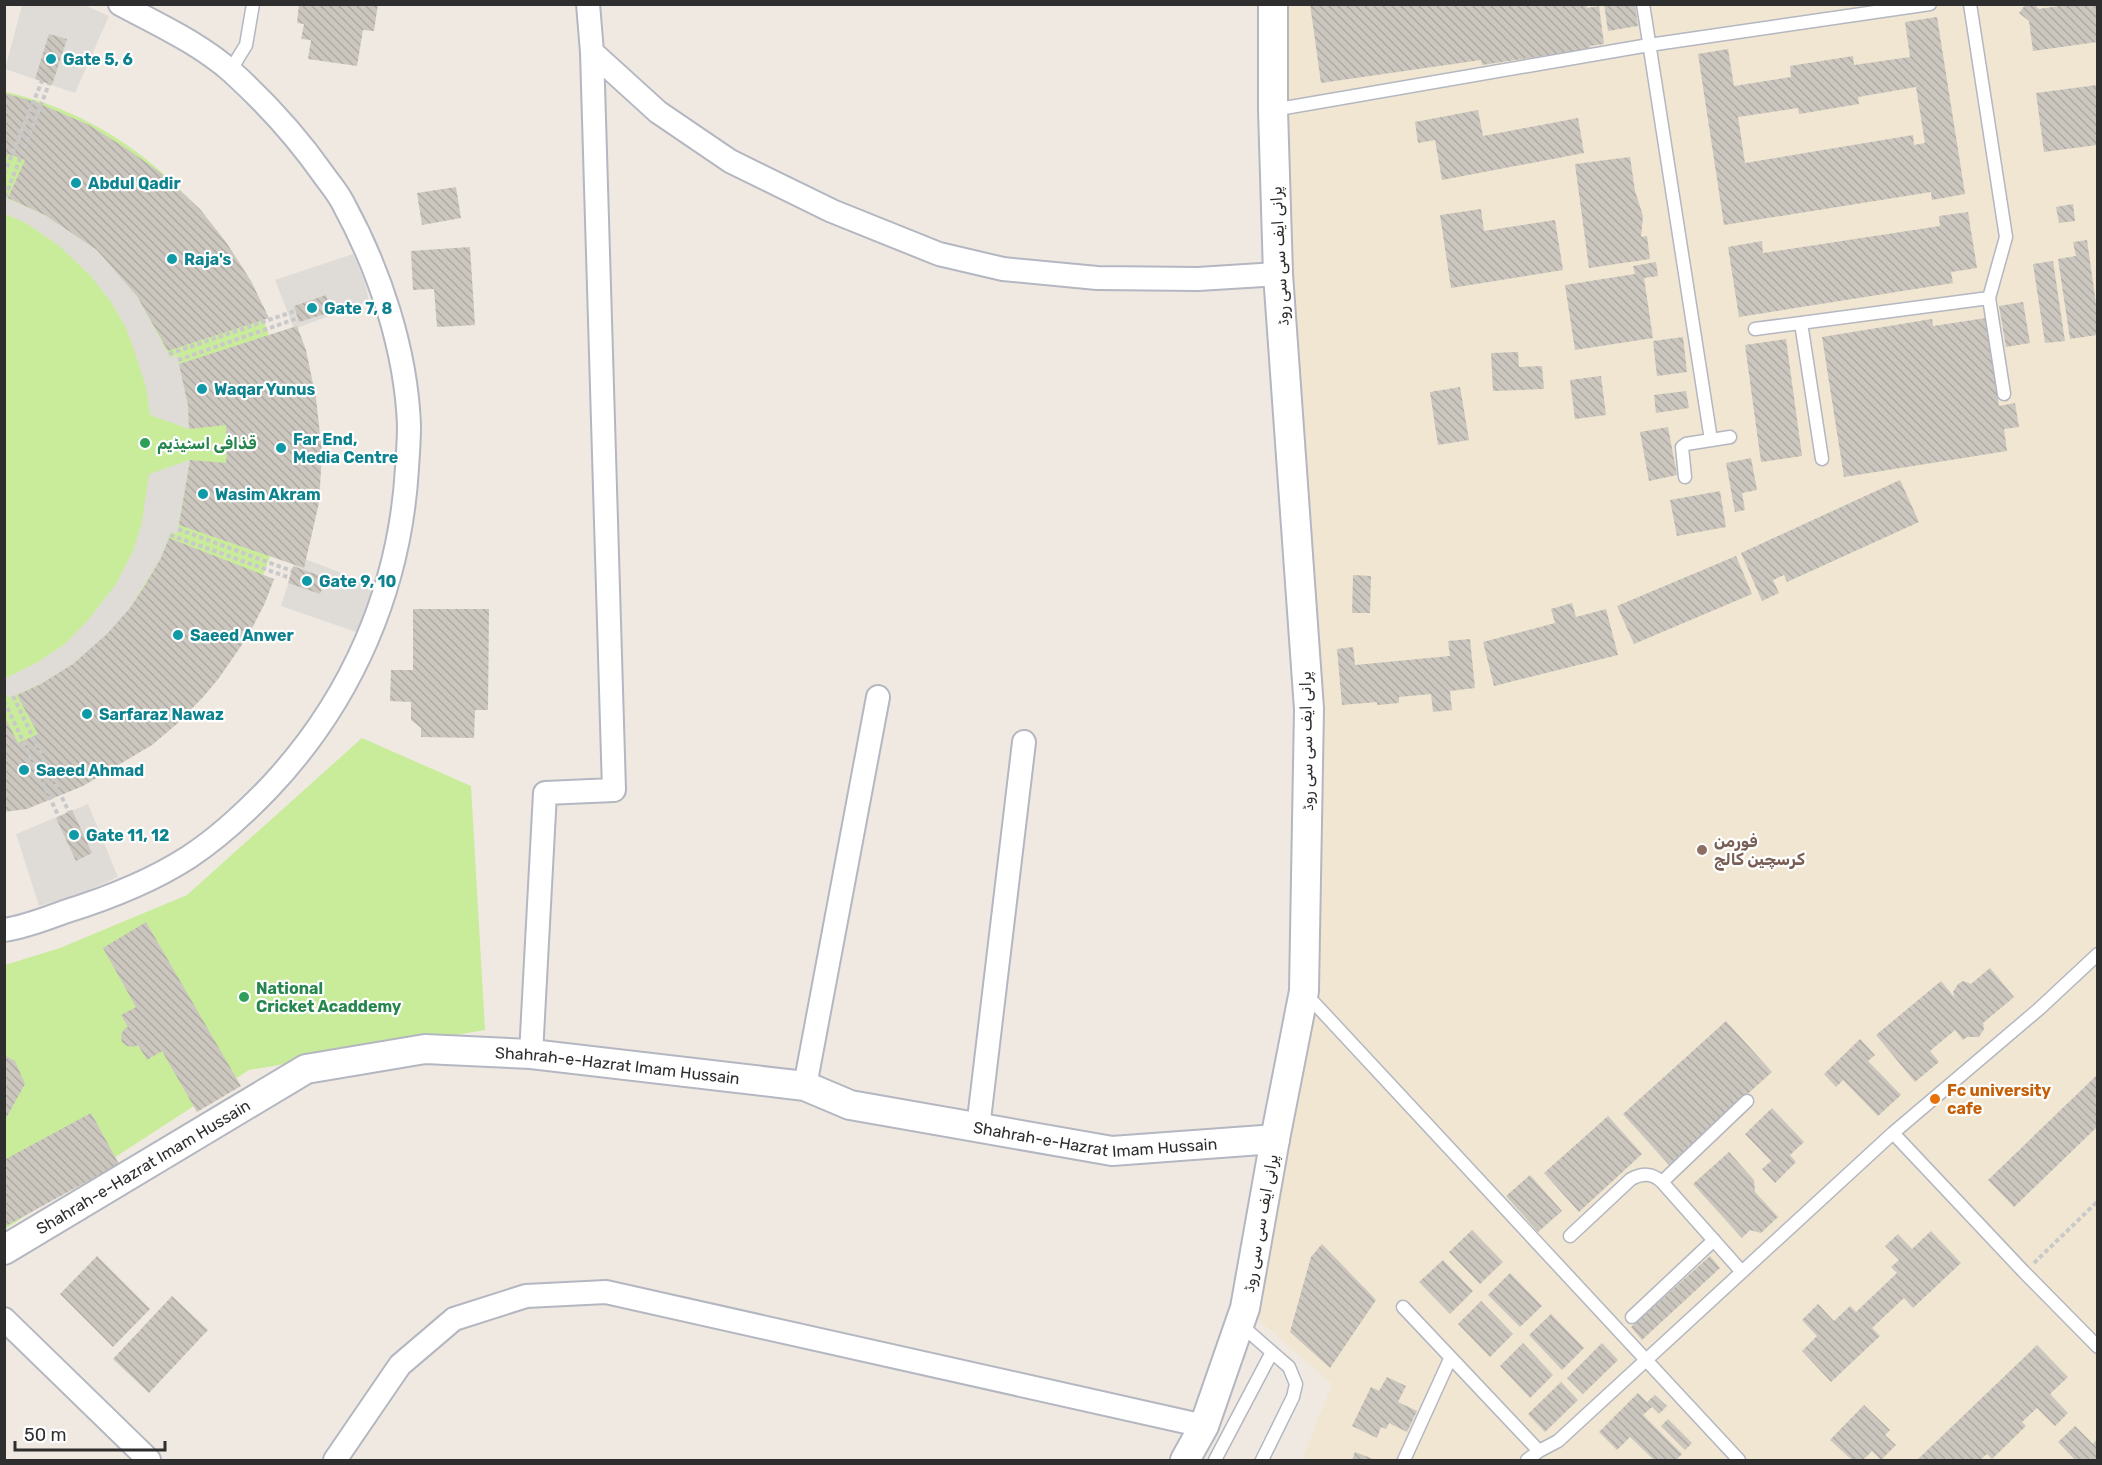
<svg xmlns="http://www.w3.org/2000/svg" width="2102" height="1465" font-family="Rubik,'Noto Naskh Arabic',sans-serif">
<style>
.education{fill:#f0e6d1}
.pitch{fill:#c9ec9a}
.plaza{fill:#dfdcd8}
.building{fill:url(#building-back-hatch);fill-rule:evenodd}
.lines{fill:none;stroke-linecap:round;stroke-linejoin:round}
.service-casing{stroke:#b4b7c1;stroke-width:15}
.minor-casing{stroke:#b4b7c1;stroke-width:26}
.tertiary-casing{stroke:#b4b7c1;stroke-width:32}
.path{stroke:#c9c9c9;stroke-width:4;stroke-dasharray:4.5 3;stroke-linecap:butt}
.service{stroke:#fff;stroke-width:12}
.minor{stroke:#fff;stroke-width:22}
.tertiary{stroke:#fff;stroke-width:28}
.culture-dot{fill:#0f9aa8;stroke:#fff;stroke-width:2}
.leisure-dot{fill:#2e9e5b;stroke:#fff;stroke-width:2}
.education-dot{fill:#8d6e63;stroke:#fff;stroke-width:2}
.food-dot{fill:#e8710a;stroke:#fff;stroke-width:2}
.labels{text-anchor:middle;stroke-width:4.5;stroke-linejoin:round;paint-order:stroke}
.culture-label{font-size:16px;font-weight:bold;fill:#0d838f;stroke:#fff;text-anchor:start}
.street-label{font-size:16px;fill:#2e2e2e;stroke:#fff}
.leisure-label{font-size:16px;font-weight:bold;fill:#27864d;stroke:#fff;text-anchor:start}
.education-label{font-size:16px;font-weight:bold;fill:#785e54;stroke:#fff;text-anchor:start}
.food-label{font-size:16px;font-weight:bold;fill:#c56008;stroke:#fff;text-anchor:start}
</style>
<defs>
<pattern id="building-back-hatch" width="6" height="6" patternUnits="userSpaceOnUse" patternTransform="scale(1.5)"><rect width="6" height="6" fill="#cbc7bf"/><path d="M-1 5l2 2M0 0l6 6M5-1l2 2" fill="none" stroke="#afaba4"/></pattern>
</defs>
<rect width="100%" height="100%" fill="#efe9e1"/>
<path class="education" d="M1270 5H2097V1460H1302L1332 1384 1245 1308 1304 991 1309 709Z"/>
<path class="pitch" d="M5 92C140 121 247 233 278 367 282 387 279 423 280 445 280 466 284 497 280 517 275 549 262 578 250 608L5 805Z
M362 738 471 786 485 1030 249 1070 5 1229V965L60 948 187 895Z"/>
<path class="plaza" d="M22 5H84L109 16 75 93 5 69Z
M4 197 45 215 97 250 137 296 170 357 177 355 188 405 189 429 150 415 146 387 133 347 126 328 111 302 89 274 58 245 26 223 5 214Z
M353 254 365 283 369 301 294 329 275 280Z
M190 460 177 534 171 532 161 558 130 608 108 633 73 664 41 684 9 698 8 695 5 696 4 679 38 662 65 644 89 619 116 584 133 551 142 522 149 474Z
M297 556 373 585 364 615 356 632 281 606Z
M88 804 118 877 84 892 39 906 16 834Z"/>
<path class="building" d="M299 4H378L374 31 363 30 357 66 308 59 311 40 301 39 304 24 297 23Z
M1310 4H1586L1587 8 1599 6 1604 44 1590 46V49L1482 65 1481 60 1321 83Z
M1604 4H1635L1638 26 1608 31Z
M2026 4H2033L2039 9 2072 4H2097V42L2033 51 2029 21 2019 13Z
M1937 17 1965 194 1932 200 1931 192 1724 225 1698 54 1728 49 1734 86 1791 77 1790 66 1853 56 1854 65 1910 57 1905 22ZM1916 87 1925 143 1914 145 1913 135 1745 163 1738 117 1798 108 1799 114 1859 104 1858 97Z
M49 34 67 39 52 85 35 79Z
M2097 85V145L2044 152 2036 93Z
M4 93 36 102 89 125 127 149 161 173 200 209 226 242 251 281 269 318 168 351 137 296 97 250 45 215 8 198 25 160 8 154 4 162Z
M1478 110 1483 136 1578 118 1584 153 1442 180 1435 140 1418 143 1415 122Z
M1630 157 1635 191 1643 216 1641 237 1647 236 1650 259 1589 268 1575 164Z
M456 187 461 218 422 225 417 193Z
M2073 204 2075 221 2059 223 2056 207Z
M1481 209 1484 231 1555 220 1563 270 1451 288 1440 215Z
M1968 212 1977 268 1951 272 1953 283 1739 317 1728 247 1762 241 1763 253 1940 226 1939 216Z
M2087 240 2097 311V335L2070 339 2058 259 2076 256 2073 242Z
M470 247 475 325 437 327 434 289 413 290 411 251Z
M2053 261 2065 341 2045 343 2033 264Z
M1656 262 1658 276 1644 278 1653 338 1575 350 1565 285 1635 274 1633 266Z
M326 295 331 312 299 322 294 306Z
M2023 302 2030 343 2006 347 1999 306Z
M1986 318 1999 406 2015 403 2019 427 2004 429 2007 451 1844 477 1822 337 1932 319 1933 326Z
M297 326 306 350 316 398 322 452 319 503 304 568 179 525 190 460 226 463 227 448 226 425 189 429 188 405 179 364Z
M1683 337 1687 372 1657 376 1653 341Z
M1786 339 1802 456 1761 462 1745 345Z
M1518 352 1519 367 1542 366 1544 389 1493 391 1491 353Z
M1601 376 1606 415 1575 419 1570 380Z
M1460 387 1469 440 1438 445 1430 392Z
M1686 391 1689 408 1656 413 1654 395Z
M1668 427 1677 475 1649 481 1640 432Z
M1751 458 1757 490 1742 493 1745 510 1735 512 1726 463Z
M1900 480 1919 522 1787 582 1784 575 1773 580 1779 593 1762 601 1741 553Z
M1720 491 1726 527 1677 536 1670 500Z
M169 538 274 579 265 603 248 636 219 678 204 696 178 723 152 745 83 786 27 809 4 812V715L18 743 38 734 17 695 41 684 73 664 108 633 130 608 144 587 161 558Z
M1736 556 1752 594 1634 644 1617 606Z
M293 566 326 578 320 594 288 583Z
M1353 575 1371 576 1370 613H1352Z
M1572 603 1576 617 1606 609 1618 655 1494 686 1483 642 1555 623 1551 609Z
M413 609H489L488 710H475L474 738 421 737V728L411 720V702L390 701 391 670H413Z
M1470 639 1475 688 1450 691 1452 710 1433 712 1431 694 1399 697V703L1377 705V702L1342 705 1337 649 1353 647 1355 665 1450 656 1448 641Z
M72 810 92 853 76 861 56 818Z
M146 922 241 1086 197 1112 162 1051 147 1060 138 1045 133 1047 127 1046 122 1042 121 1035 124 1029 128 1027 121 1015 136 1007 103 948Z
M1990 968 2014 997 1983 1023 1984 1029 1979 1037H1967L1963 1040 1955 1030 1930 1051 1939 1062 1915 1082 1876 1035 1941 981 1955 998 1953 992 1958 984 1963 981 1971 984Z
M1726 1021 1772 1072 1669 1165 1623 1114Z
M1860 1039 1875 1055 1868 1061 1901 1095 1878 1116 1843 1080 1836 1087 1824 1074Z
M4 1055 15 1061 25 1084 4 1122Z
M2097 1075V1127L2014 1207 1988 1180Z
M1772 1108 1804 1142 1790 1155 1796 1162 1775 1183 1762 1169 1771 1161 1745 1134Z
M91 1113 119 1164 4 1227V1160Z
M1608 1116 1642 1154 1579 1212 1544 1173Z
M1729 1152 1754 1180 1755 1192 1778 1217 1761 1233 1750 1230 1742 1238 1693 1184Z
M1530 1175 1562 1211 1538 1232 1506 1196Z
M1472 1230 1503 1262 1480 1284 1449 1252Z
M1931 1231 1961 1263 1913 1308 1904 1298 1872 1328 1880 1336 1831 1382 1802 1351 1817 1336 1802 1320 1818 1304 1834 1321 1850 1306 1856 1312 1897 1273 1891 1267 1899 1260 1885 1246 1898 1234 1912 1249Z
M1322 1244 1376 1300 1330 1368 1290 1332 1311 1257Z
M97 1256 150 1309 113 1347 60 1294Z
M1710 1256 1720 1268 1642 1340 1631 1327Z
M1443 1260 1473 1291 1450 1314 1419 1282Z
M1510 1273 1542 1306 1520 1327 1488 1295Z
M172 1296 208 1330 149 1393 113 1359Z
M1481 1301 1513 1334 1490 1357 1458 1324Z
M1551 1314 1584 1348 1562 1370 1529 1335Z
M1523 1343 1553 1375 1530 1398 1500 1366Z
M1602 1343 1618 1360 1583 1394 1567 1378Z
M2037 1345 2068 1377 2050 1394 2068 1413 2055 1426 2037 1408 2022 1422 2026 1426 1992 1459 1987 1454 1980 1460H1917Z
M1387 1377 1406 1386 1398 1402 1417 1411 1407 1432 1389 1423 1386 1429 1381 1427 1377 1438 1352 1426 1371 1387 1379 1391Z
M1561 1382 1578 1400 1545 1432 1528 1414Z
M1638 1393 1647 1402 1655 1395 1667 1406 1659 1414 1652 1407 1643 1415 1682 1454 1676 1460H1654L1630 1437 1617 1450 1599 1432Z
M1864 1405 1890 1430 1885 1435 1896 1445 1881 1460 1872 1451 1863 1460H1852L1830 1440Z
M1668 1419 1692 1443 1685 1450 1661 1426Z
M2075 1426 2093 1444 2097 1439V1460H2075L2058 1442Z
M1355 1452 1376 1460H1352Z"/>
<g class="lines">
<defs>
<path id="service" d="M1643 4 1711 440
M1970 4 2006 237 1989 298 2004 394
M230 71 246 45 253 4
M1273 110 1649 45 1930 4
M1801 323 1822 459
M1755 329 1989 298
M1685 477 1682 447 1686 444 1730 437
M1305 993 1739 1460
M1893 1133 2024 1272 2098 1347
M1662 1182 1747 1101
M1570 1236 1631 1179C1643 1173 1652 1173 1662 1182L1742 1272
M1403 1307 1539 1451
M1632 1317 1714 1240
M1241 1325 1289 1367 1296 1384 1293 1397 1262 1460
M1215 1460 1272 1352
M1404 1460 1450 1359
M1527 1460 1539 1451 1558 1441 1893 1133 2039 1009 2098 954"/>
<path id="minor" d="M592 52 658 112 730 161 832 211 939 254 1003 269 1097 278 1198 279 1278 274
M4 930C25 927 45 919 64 912 106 899 152 881 189 857 218 838 245 813 269 788 352 700 400 589 407 468 408 454 409 439 409 425 406 350 380 271 344 205 339 194 330 184 323 174 297 137 266 103 232 72 199 43 159 25 120 4
M531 1054 545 793 614 790 592 52 588 4
M805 1086 878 697
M978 1128 1024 742
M4 1319 149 1460
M335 1460 400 1365 454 1319 526 1296 606 1292 1204 1426"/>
<g id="tertiary">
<path id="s1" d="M4 1250 306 1069 425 1049 531 1054 805 1086 850 1105 1112 1151 1275 1139"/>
<path d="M1185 1460 1204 1426 1245 1308 1275 1139 1304 991 1309 709 1278 274 1273 110V4"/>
</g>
</defs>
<use href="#service" class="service-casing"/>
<use href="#minor" class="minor-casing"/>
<use href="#tertiary" class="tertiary-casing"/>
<path class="path" d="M4 174 42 81
M5 197 49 84
M169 354 295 311
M178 360 298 318
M178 529 292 571
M170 535 290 578
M13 696 69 812
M4 701 59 817
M2034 1263 2098 1201"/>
<use href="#service" class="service"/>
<use href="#minor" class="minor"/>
<use href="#tertiary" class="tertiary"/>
</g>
<g class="culture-dot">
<circle cx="51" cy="59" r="6"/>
<circle cx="76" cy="183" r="6"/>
<circle cx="172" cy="259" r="6"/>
<circle cx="312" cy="308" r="6"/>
<circle cx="202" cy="389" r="6"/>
<circle cx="281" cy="448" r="6"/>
<circle cx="203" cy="494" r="6"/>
<circle cx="307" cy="581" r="6"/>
<circle cx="178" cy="635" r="6"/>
<circle cx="87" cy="714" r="6"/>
<circle cx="24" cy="770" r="6"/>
<circle cx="74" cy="835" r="6"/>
</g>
<g class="leisure-dot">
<circle cx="145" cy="443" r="6"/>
<circle cx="244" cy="997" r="6"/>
</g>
<circle class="education-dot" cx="1702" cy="850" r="6"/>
<circle class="food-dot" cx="1935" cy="1099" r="6"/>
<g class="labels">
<g class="culture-label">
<text x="63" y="65">Gate 5, 6</text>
<text x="88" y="189">Abdul Qadir</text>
<text x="184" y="265">Raja's</text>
<text x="324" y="314">Gate 7, 8</text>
<text x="214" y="395">Waqar Yunus</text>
<text x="293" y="445">Far End,<tspan x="293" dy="18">Media Centre</tspan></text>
<text x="215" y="500">Wasim Akram</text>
<text x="319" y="587">Gate 9, 10</text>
<text x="190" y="641">Saeed Anwer</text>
<text x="99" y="720">Sarfaraz Nawaz</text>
<text x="36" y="776">Saeed Ahmad</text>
<text x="86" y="841">Gate 11, 12</text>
</g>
<g class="street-label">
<text transform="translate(1279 256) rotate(-93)" y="6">پرانی ایف سی سی روڈ</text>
<text transform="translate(1306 741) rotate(-91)" y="6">پرانی ایف سی سی روڈ</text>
<text dy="6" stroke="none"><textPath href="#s1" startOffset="666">Shahrah-e-Hazrat Imam Hussain</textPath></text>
<text dy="6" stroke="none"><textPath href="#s1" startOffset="1152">Shahrah-e-Hazrat Imam Hussain</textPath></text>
<text dy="6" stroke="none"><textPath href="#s1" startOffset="162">Shahrah-e-Hazrat Imam Hussain</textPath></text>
<text transform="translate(1260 1223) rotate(-80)" y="6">پرانی ایف سی سی روڈ</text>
</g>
<g class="leisure-label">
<text x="157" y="449">قذافی اسٹیڈیم</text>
<text x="256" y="994">National<tspan x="256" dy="18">Cricket Acaddemy</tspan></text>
</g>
<g class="education-label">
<text x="1714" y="847">فورمن<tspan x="1714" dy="18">کرسچین کالج</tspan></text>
</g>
<g class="food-label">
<text x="1947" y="1096">Fc university<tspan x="1947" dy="18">cafe</tspan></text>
</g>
</g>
<rect width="2102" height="1465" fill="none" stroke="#2e2e2e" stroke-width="12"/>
<path d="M15 1441v9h150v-9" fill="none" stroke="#2e2e2e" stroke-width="3"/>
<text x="24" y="1441" font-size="18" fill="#2e2e2e" stroke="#ffffff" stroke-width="4.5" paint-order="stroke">50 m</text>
</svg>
